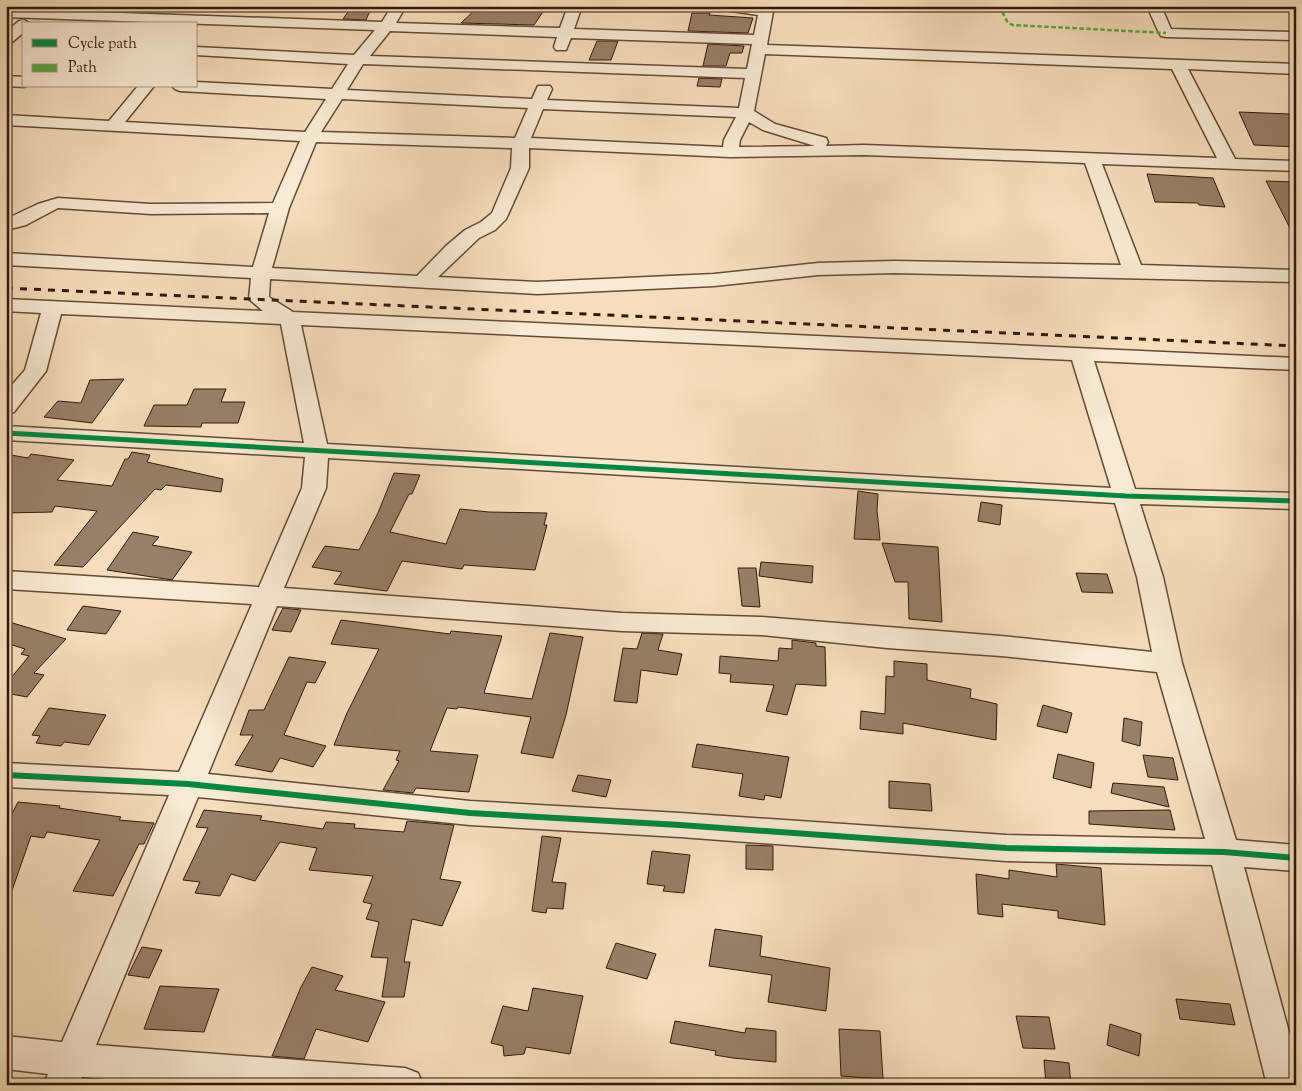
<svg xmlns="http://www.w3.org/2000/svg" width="1302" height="1091" font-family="'Sorts Mill Goudy',serif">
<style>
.building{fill:#978067;stroke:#301a0a}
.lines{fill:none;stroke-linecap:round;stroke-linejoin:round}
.minor-casing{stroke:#624b36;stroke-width:3}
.minor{fill:#f9ead3;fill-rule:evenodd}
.rail{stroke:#301a0a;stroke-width:3;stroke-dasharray:7 7;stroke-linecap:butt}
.quiet{stroke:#54a941;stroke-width:2.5;stroke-dasharray:4.5 2.5;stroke-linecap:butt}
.cycleway-far1-casing{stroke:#f9ead3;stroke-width:8}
.cycleway-casing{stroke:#f9ead3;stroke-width:9}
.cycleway-far1{stroke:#00873e;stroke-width:5}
.cycleway{stroke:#00873e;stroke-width:6}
</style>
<rect width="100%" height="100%" fill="#f6debc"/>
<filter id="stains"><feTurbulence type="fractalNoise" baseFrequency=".004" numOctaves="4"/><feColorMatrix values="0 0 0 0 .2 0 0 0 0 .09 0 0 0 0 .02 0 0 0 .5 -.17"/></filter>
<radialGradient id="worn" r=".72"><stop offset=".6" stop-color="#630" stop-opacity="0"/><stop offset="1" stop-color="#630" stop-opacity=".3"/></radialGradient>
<path class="building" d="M352 6H372L366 20 343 19Z
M479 6H547L534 25 461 23Z
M692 13H710L709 15 753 18 748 33 688 31Z
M597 41H618L611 60H589Z
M708 44 744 46 742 53H730L726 66H703Z
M699 78 722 79 720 87 697 86Z
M1239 112 1290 114 1296 122V147L1254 145Z
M1147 174 1213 178 1225 207 1199 205 1198 203 1155 202Z
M1266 181 1296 182V240Z
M124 379 92 423 44 417 58 401 81 403 90 380Z
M194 389H226L221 402H245L238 423H202L201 427 144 426 154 405H187Z
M132 452 150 455 147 462 223 479 221 492 166 485 161 490 155 489 83 567 54 565 97 511 55 506 52 512 6 513V461L11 455 28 458 31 454 74 460 57 480 112 486 125 459H128Z
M394 473 420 475 412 494H409L390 532 446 544 460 509 489 512 547 513 544 525H547L535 570 464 565 462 569 402 561 387 591 334 584 342 572 312 567 325 546 359 550 378 513Z
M858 491 878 494 877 510 880 540 854 539Z
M981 502 1002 505 1000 525 978 521Z
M133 532 159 537 152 545 192 552 172 580 107 570Z
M882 543 938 547 942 622 909 619 908 582H895Z
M761 562 813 566 812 583 759 576Z
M738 568H756L760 607 742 606Z
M1076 573 1107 574 1113 593 1082 592Z
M83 606 121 611 106 634 67 630Z
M283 608 301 610 291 632 272 630Z
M341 620 450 634 451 631 502 636 484 693 532 699 550 633 583 637 566 715 553 758 521 753 531 717 458 707 457 709 447 708 430 751 478 755 469 792 416 788 413 793 383 790 399 761 396 760 400 751 334 745 347 713 379 649 331 644Z
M6 621 66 639 34 673 44 675 27 697 6 693V684L29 656 21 654 25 649 6 643Z
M642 633 663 634 658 650 682 654 677 675 641 670 637 703 614 701 623 648 637 649Z
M792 640 816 643V646L825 647 826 686 796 684 787 715 766 711 774 685 730 682 731 674 719 673 720 656 778 661 779 648 792 649Z
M289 657 326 662 315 683 307 682 284 735 326 746 313 767 280 758 272 772 235 765 253 735H240L249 710H264Z
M894 661 927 664V680L971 689 970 698 997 704 996 740 903 723V734L860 729 861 711 885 714 886 676 894 677Z
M1043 705 1072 713 1067 733 1037 726Z
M49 708 106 715 89 745 64 742 61 746 36 743 40 736 32 735Z
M1124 718 1142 722 1140 746 1122 741Z
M697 744 789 757 781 798 765 795 764 800 739 796 743 774 692 767Z
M1058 754 1094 763 1091 788 1053 778Z
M1143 755 1173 758 1178 780 1148 777Z
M578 775 611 780 606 797 572 791Z
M889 781 930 784 932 811 889 808Z
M1113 783 1164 787 1169 807 1111 793Z
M18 802 60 806 59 808 121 817 119 820 154 823 144 844H139L113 896 73 891 100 840 47 832 44 838 31 836 9 899 6 898V825Z
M204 810 262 816 260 820 323 829 326 822 355 824 354 828 404 832 407 821 454 825 440 879 461 882 442 926 412 919 404 962H410L404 997H382L388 958 371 957 379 922 366 919 372 904 363 902 373 876 309 870 317 848 280 842 255 881 231 874 220 896 195 893 200 882 183 880 208 828 196 827Z
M1170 810 1175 830 1089 824V811Z
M542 836 561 838 552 882 566 883 563 909 547 908 546 913 532 911Z
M746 845 773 846V870L746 869Z
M652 851 690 855 684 893 663 891 665 886 647 884Z
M1056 864 1101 868 1105 925 1058 918V911L1002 904 1003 917 978 914 976 874 1009 879V870L1057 877Z
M715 929 762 936 760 956 830 968 826 1011 768 1002 772 975 709 966Z
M616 943 656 954 647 979 606 968Z
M142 947 162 950 149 978 128 975Z
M312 967 343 976 335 990 385 1002 368 1042 316 1029 304 1059 272 1056 301 987Z
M160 986 219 989 204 1032 144 1029Z
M533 988 583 996 570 1054 526 1047 524 1054 504 1056 503 1046 491 1043 503 1006 528 1011Z
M1176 999 1230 1004 1235 1025 1180 1019Z
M1016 1016 1049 1017 1055 1049 1023 1048Z
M675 1021 745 1033 746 1028 776 1031V1062L733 1058 715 1055 716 1051 670 1043Z
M1110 1024 1141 1034 1139 1056 1107 1045Z
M839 1029 880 1031 883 1079 841 1076Z
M1044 1060 1069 1063 1071 1085H1046Z"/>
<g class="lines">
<defs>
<path id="minor" d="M392 6H406L396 23 560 28 568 6H582L574 29 754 35 758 15 724 10 717 6H774L767 45 1296 64V74L1188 69 1235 159 1296 161V171L1102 164 1141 265 1296 270V282L894 273 818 275 714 286 537 294 270 279 269 297 293 312 1296 358V370L1094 361 1135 489 1296 493V509L1140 504 1163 577 1182 663 1236 840 1296 845V871L1244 867 1296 1058V1085H1267L1212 865 1006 861 680 837 470 825 198 797 96 1045 405 1068 418 1073 423 1085H179L82 1077 79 1085H43L48 1074 6 1069V1036L62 1042 169 795 6 787V763L179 772 252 604 6 589V571L259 587 302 488 305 457 6 440V426L304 443 281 324 61 314 46 371 14 412 6 414V392L25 370 41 313 6 311V299L263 311 249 299 251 278 6 265V253L253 267 269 213 151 214 58 208 26 225 6 230V219L38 204 58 198 151 204 273 203 300 141 6 125V115L109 121 138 86H154L125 122 305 132 326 99 180 91 175 89 172 86H196V82L332 89 348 64 196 55V47L354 55 375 30 6 17V9L382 22ZM390 31 557 37 554 47 556 50H566L571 38 752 44 747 69 370 56ZM765 54 1172 69 1217 158 864 145 826 146 828 142 826 138 775 124 754 111ZM363 64 745 78 739 108 547 100 552 89 550 86H538L532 99 347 90ZM342 99 528 108 515 138 321 132ZM543 109 736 117 724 140 723 147 531 138ZM749 122 763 130 815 146 739 147 740 140ZM316 142 512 148 511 168 492 213 481 222 465 230 446 246 417 276 272 268 289 208ZM529 148 730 157 864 155 1085 163 1121 265 894 261 818 263 714 274 537 282 438 277 479 238 495 230 506 219 529 168ZM301 325 1072 360 1111 488 327 444ZM328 458 1115 503 1137 577 1152 652 1001 636 761 617 622 613 284 588 326 488ZM277 606 622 631 761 635 887 648 1001 656 1157 672 1205 839 1006 835 680 813 470 801 208 774Z
M1147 6H1161L1171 29 1296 32V40L1166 37 1161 36 1159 33Z
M24 20 31 24H24V32L11 43 6 44V32L19 21Z
M6 76 24 77V86H26L24 87 6 86Z"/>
</defs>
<use href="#minor" class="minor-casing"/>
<use href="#minor" class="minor"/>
<path class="rail" d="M6 288 1296 346"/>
<path class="quiet" d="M999 6 1008 23 1013 25 1166 33"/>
<defs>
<path id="cycleway-far1" d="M6 433 1126 496 1296 501"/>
<path id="cycleway" d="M6 775 188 784 470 813 680 825 1006 848 1224 852 1296 858"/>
</defs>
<use href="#cycleway-far1" class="cycleway-far1-casing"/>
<use href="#cycleway" class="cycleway-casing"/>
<use href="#cycleway-far1" class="cycleway-far1"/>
<use href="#cycleway" class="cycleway"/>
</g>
<rect width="1302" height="1091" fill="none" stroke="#f6debc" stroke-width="25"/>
<rect x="8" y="8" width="1287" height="1076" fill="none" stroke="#301a0a" stroke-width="2.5"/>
<rect x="12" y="12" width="1277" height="1066" fill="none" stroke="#301a0a"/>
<rect x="22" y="22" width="175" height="65" fill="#f9ead3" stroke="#a99783"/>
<rect x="32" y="39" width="25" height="8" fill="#00873e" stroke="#a99783"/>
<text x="68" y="48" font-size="15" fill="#301a0a">Cycle path</text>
<rect x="32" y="64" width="25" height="8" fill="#54a941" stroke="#a99783"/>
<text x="68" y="72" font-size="15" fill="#301a0a">Path</text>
<rect width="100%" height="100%" filter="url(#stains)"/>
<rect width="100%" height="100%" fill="url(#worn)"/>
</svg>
